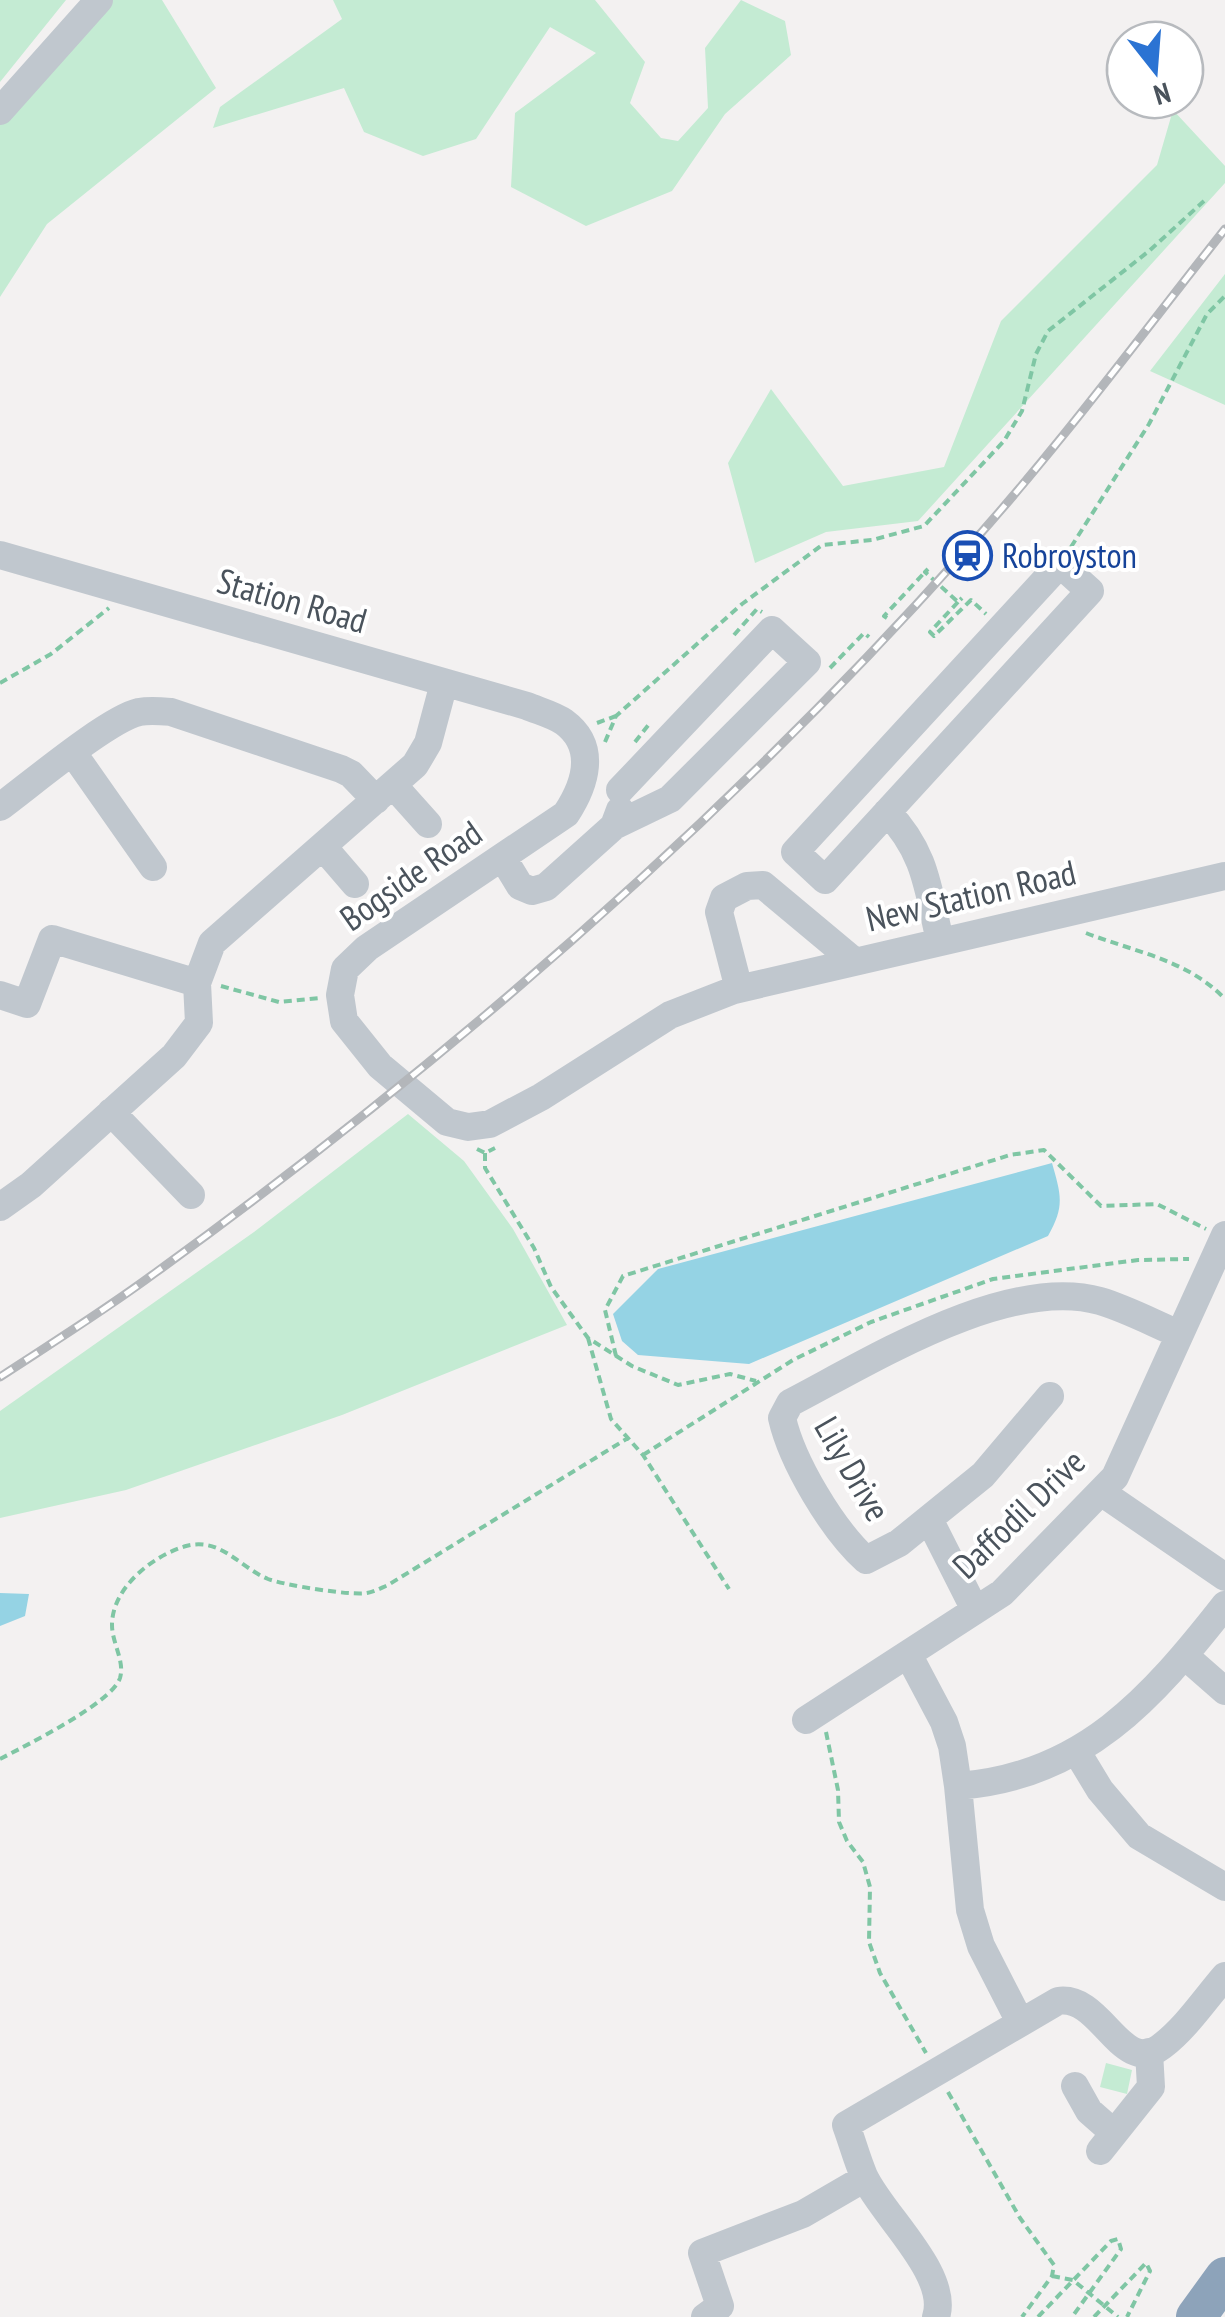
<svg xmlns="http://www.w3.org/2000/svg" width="1225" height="2317" font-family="'PT Sans Narrow',sans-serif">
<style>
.green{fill:#c4ebd3}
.water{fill:#95d3e4}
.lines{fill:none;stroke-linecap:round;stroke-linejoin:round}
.path{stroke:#7fc6a4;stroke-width:4;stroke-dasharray:8 5;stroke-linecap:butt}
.minor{stroke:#c0c7ce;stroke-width:28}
.highway{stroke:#8da3ba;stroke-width:40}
.rail-casing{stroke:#b3b6ba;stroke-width:9}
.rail{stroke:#fff;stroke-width:5;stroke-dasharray:15;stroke-linecap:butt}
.labels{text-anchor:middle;stroke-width:8;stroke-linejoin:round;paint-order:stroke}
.transit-label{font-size:35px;fill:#164399;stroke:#fff;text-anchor:start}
.street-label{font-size:35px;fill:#4a535c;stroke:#fff}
</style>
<rect width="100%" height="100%" fill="#f3f1f1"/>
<path class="green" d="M0 0H66L0 82Z
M107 0H162L216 88 47 224 0 297V100Z
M333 0H595L645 62 630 103 661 138 678 141 708 108 705 48 741 0 785 21 791 55 725 114 672 191 586 226 511 187 515 113 596 53 550 27 476 139 423 156 364 132 344 88 213 128 220 107 342 19Z
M1173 110 1225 166V183L918 521 826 532 755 563 728 463 771 389 843 486 944 467 1001 321 1157 165Z
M1225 274V405L1150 371Z
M408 1114 464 1161 513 1229 567 1325 342 1415 126 1490 0 1518V1411L254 1232Z
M1106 2063 1132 2070 1127 2094 1100 2087Z"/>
<path class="water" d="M1052 1163C1061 1195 1065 1206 1048 1236L749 1364 638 1355 622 1341 613 1314 658 1269Z
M0 1593 29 1594 25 1616 0 1626Z"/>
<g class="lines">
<path class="path" d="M1071 547 1149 424 1207 314 1225 296
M928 569 925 572 958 602 962 598
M958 602 930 632 934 636 971 600 986 614
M887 618 884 616 925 572
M734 635 757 609 762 612
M830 668 864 633 869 637
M0 683 51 654 109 608
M597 723 616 716
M605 742 616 716 742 604 822 545 872 540 924 526 1004 441 1022 411 1036 354 1048 331 1149 251 1204 201
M635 742 650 723
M1086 933C1135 952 1188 960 1225 999
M221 986 279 1002 319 998
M477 1149 485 1153 495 1148
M485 1153V1168L534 1248 551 1287 588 1338 632 1366 678 1385 730 1374 756 1381
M588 1338 611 1419 643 1455 729 1589
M616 1356 605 1310 623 1276 1010 1155 1044 1150 1101 1206 1157 1204 1206 1229
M643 1455 793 1360 871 1322 993 1279 1138 1260 1189 1259
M826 1732 838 1790 839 1822 847 1841 863 1862 870 1887 869 1942 880 1973 926 2053
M0 1759C25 1746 112 1703 120 1678 125 1661 112 1643 112 1625 112 1588 152 1556 186 1546 221 1537 239 1567 268 1579 284 1585 351 1596 367 1593 374 1592 381 1588 388 1585L628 1438
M948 2092 1020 2218 1054 2265 1052 2276 1022 2317
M1052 2276 1073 2280 1118 2317
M1038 2317 1111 2241 1118 2239 1121 2249 1072 2317
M1094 2317 1146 2263 1150 2271 1127 2317"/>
<path class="minor" d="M0 111 99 0
M0 555 527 706C539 711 554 715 564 722 598 747 585 785 566 814L367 948 345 969 340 995 344 1021 380 1066 447 1122 468 1127 490 1124 541 1097 670 1015 734 990 1225 876
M1060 564 1090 591 825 880 795 852Z
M73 753 153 867
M394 786 428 824
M0 807C30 785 108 719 139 712 150 710 160 711 171 712L341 769 351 774 376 800
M887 812C926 852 928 889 940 941
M614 826 670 799 807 662 772 630 620 790
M324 848 355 884
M503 858 520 886 532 891 546 887 614 826 620 810
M739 989 719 912 724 898 747 886 763 885 854 961
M0 995 27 1004 52 939 197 983
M111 1112 191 1195
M0 1207 31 1185 174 1056 199 1023 197 983 212 943 415 765 428 743 444 683
M1050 1396 983 1475 899 1543 866 1560C832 1529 792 1462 782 1418L790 1403C871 1361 1007 1275 1100 1301 1127 1309 1153 1323 1179 1334
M1101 1492 1225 1577
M929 1519 975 1610
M908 1654 944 1722 952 1746 958 1786C1083 1777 1152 1698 1225 1605
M1185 1656 1225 1691
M806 1720 1002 1593 1115 1477 1225 1235
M1077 1752 1100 1790 1139 1836 1225 1887
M958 1786 970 1910 981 1946 1020 2022
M1075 2086 1089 2111 1114 2133
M1100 2151 1151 2087 1149 2052
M705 2317 720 2306 702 2253 803 2214 865 2178
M936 2317C950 2274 882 2215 864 2176 857 2160 852 2141 846 2125L1058 2001C1102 1994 1121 2078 1162 2046 1186 2028 1205 1999 1225 1976"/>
<path class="highway" d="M1196 2317 1225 2277"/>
<defs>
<path id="rail" d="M0 1377C52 1343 105 1310 155 1273 448 1061 723 822 964 552 1057 449 1139 338 1225 229"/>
</defs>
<use href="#rail" class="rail-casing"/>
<use href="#rail" class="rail"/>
</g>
<defs>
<symbol id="station-ring" viewBox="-11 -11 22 22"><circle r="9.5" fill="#fff" stroke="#1a4fb4" stroke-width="1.5"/><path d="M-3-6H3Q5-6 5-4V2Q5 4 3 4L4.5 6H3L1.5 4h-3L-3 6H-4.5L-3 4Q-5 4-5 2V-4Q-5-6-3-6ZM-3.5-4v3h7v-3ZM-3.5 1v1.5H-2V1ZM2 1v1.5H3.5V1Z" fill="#1a4fb4"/></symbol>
</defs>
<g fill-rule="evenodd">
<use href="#station-ring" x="940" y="528" width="55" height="55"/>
</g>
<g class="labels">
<g class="transit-label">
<text x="1002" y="568">Robroyston</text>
</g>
<g class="street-label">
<text transform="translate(292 601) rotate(16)" y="12">Station Road</text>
<text transform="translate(411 876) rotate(-35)" y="12">Bogside Road</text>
<text transform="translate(971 896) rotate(-13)" y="12">New Station Road</text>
<text transform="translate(852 1469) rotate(60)" y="12">Lily Drive</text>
<text transform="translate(1019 1514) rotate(-44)" y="12">Daffodil Drive</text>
</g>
</g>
<g transform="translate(1155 70) rotate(163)"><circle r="48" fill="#ffffff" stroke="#b7babe" stroke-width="2.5"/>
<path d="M0-8L18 38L0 25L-18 38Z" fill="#2b73d3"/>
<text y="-15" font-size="28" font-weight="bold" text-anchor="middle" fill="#4a535c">N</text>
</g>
</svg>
